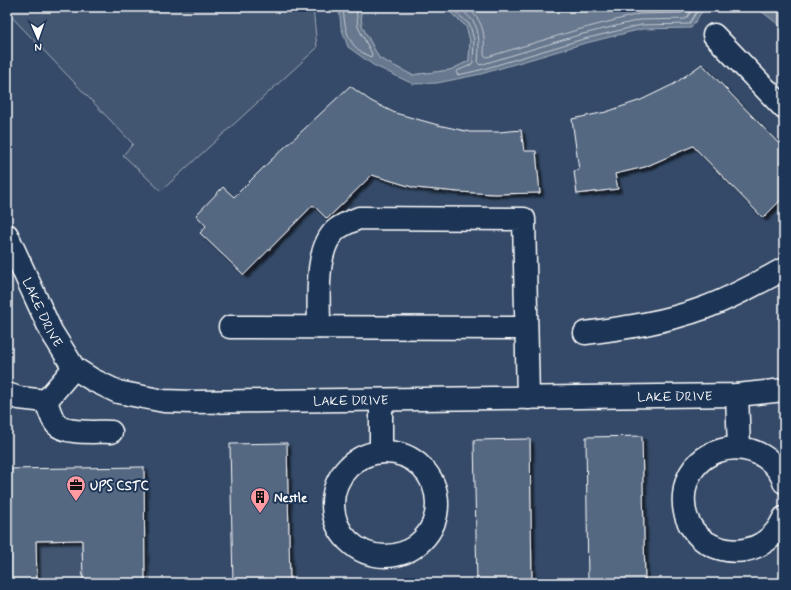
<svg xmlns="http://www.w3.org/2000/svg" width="791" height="590" font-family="Mynerve,sans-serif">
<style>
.built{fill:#344a68}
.green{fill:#425672;stroke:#a0aab8}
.water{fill:#67788e;stroke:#a4aebb}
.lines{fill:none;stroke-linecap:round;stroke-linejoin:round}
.shore{stroke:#c2c9d2;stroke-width:1}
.building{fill:#556781;stroke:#fff;filter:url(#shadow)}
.minor-casing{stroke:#fff;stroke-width:25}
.minor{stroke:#1d3557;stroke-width:22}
.labels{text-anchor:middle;stroke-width:4;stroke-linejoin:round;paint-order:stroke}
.street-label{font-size:13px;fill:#fff;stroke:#1d3557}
.poi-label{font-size:13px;font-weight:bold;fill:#fff;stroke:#1d3557;text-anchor:start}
</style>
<defs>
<filter id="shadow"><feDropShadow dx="3.5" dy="3.5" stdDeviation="1" flood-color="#0009"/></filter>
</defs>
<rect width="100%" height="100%" fill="#263d5e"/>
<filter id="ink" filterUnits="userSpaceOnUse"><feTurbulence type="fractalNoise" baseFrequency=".025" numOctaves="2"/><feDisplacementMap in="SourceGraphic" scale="8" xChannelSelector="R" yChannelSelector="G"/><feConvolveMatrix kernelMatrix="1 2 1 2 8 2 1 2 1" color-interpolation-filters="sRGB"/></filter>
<g filter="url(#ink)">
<path class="built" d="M7 7H784V583H7Z"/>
<path class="green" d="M7 7H313L317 48 161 191 123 155 133 144 7 12Z
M360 7H444L466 26 470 40 469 61 450 70 412 75 379 58 362 26Z
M36 536 82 540 83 583H37Z"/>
<path class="water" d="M339 7H360L362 26 379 58 412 75 450 70 469 61 470 40 466 26 444 7H705L691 28 642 29 582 44 481 74 437 83 413 84 373 65 348 47 341 27Z
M756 7H784V29Z"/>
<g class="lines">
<path class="shore" d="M343 7C345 30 347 47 371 57L372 54 358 27 356 7
M450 7 470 25 474 40 473 62 471 65 457 71 456 73 458 75 480 70 580 40 641 25 689 24 700 7
M458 7C463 11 468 15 472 20 481 30 479 51 478 63L480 65 579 35 640 20 686 19 694 7
M467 7C484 22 485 33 484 55L487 57 577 30 639 14 682 13 687 7"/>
</g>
<path class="building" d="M702 64 784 149V197L763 218 693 146 645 167 615 174 618 189 577 194 574 171 579 170 572 119 606 112 641 100 674 84Z
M350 86 371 101 395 113 438 125 470 132H499L521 130 524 151H536L540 193 495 194 458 192 415 188 372 175 327 219 313 205 244 275 200 233 206 226 196 215 223 187 234 197 269 162Z
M642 436 645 583H588L586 437Z
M530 439 532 583H477L474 440Z
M287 443 290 583H233L230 444Z
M144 467 145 583H83L82 540 36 541 37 583H7V469Z"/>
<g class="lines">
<defs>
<g id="minor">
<path d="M714 35 784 108"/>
<path id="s1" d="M7 235 51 331 74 368 93 380 118 392 164 401 192 402 737 395 784 390"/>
<path d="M230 327 526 328"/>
<path d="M319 327C319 301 314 247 337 229 343 224 352 221 359 218L524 219 528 398"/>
<path d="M585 333C625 328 666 322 704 308 732 298 758 283 784 269"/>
<path d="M7 394 19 398 46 401 74 368"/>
<path d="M737 395 739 448"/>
<path d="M381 400V452"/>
<path d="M46 401C49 409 51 418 56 424 66 435 97 431 111 432"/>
<circle cx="385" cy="504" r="52"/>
<path d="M784 482C782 474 776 467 771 462 740 434 687 451 684 495 679 554 760 573 784 518"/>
</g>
</defs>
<use href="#minor" class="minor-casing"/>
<use href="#minor" class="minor"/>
</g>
</g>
<defs>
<symbol id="office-pin" viewBox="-11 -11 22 30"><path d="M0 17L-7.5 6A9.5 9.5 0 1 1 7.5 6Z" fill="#ff9aa2" stroke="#1d3557"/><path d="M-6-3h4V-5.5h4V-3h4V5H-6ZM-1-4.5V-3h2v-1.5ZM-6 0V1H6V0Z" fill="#111"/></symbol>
<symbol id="building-pin" viewBox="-11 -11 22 30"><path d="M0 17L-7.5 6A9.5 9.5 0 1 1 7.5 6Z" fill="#ff9aa2" stroke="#1d3557"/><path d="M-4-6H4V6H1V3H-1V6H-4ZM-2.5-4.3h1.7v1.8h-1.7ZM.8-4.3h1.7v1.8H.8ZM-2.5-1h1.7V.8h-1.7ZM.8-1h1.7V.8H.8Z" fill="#111"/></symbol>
</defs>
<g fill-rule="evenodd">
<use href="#office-pin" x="65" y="474" width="22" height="30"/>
<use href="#building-pin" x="249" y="486" width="22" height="30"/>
</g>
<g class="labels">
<g class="street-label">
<text dy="5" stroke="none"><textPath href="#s1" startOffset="85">LAKE DRIVE</textPath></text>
<text dy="5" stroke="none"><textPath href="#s1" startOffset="757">LAKE DRIVE</textPath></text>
<text dy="5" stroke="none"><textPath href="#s1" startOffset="433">LAKE DRIVE</textPath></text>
</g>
<g class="poi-label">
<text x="90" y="490">UPS CSTC</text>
<text x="274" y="502">Nestle</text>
</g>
</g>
<rect width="791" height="590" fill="none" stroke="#1d3557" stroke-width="24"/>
<rect x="12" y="12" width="767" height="566" fill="none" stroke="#fff" stroke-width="1.5" filter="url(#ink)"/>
<g transform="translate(38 38) rotate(178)" stroke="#1d3557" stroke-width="3" paint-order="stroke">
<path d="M0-3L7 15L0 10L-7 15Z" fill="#ffffff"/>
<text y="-6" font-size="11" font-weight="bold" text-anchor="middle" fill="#ffffff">N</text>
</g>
</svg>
